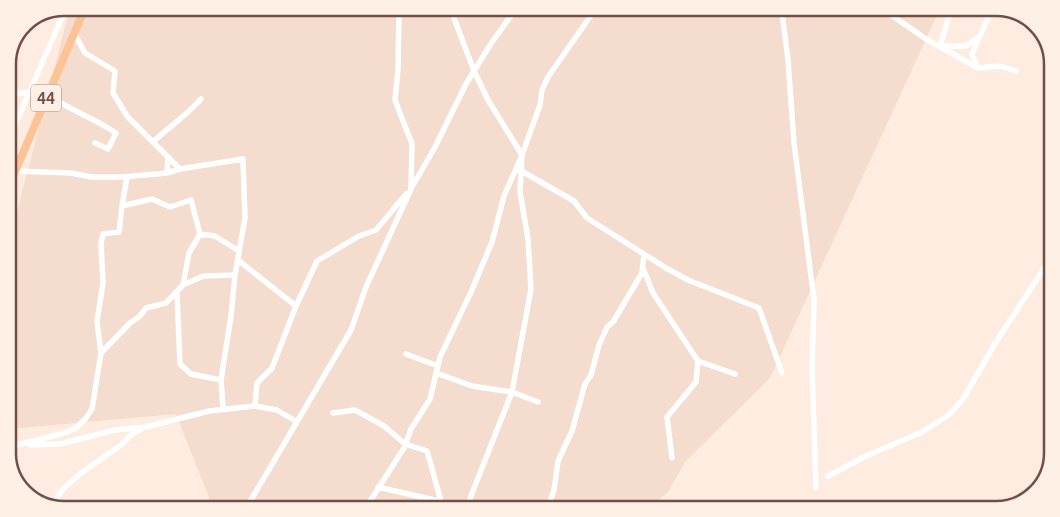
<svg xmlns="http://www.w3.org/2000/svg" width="1060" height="517" font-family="Ubuntu,sans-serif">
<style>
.residential{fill:#f4dcce}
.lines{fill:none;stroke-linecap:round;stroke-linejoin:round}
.minor{stroke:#fff;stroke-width:5.5}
.major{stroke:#fec395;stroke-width:8}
.labels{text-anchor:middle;stroke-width:4;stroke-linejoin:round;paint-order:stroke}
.shield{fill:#fff0e6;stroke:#9d7f77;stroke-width:1}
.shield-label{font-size:16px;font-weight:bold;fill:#734e47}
.rim{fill:none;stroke:#734e47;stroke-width:2.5}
</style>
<rect width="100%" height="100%" fill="#fdecdf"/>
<path class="residential" d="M70 8 938 13 770 378 685 462 668 492 649 507 208 505 210 500 176 414 8 429V246Z"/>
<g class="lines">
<path class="minor" d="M451 10 474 71 488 100 522 155 520 192 528 239 531 289 512 392 467 506
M782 12 788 60 794 143 814 300 812 367 816 488
M887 12 926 39 978 68 1000 66 1016 71
M950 13 940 46H966L980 36
M399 14 408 10
M74 33 85 53 115 71 113 93 127 116 180 169
M978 68 972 54 990 13
M8 89 15 93H28
M47 96 103 125 116 133 108 149 95 143
M8 141 66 8
M154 141C169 127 187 115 201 99
M518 169 574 201 587 218 666 268 688 280 759 308 782 373
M15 171 71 173 91 177H122L167 173 180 169 243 159 245 218 235 275 203 276 183 285 166 303 146 308 140 316 130 323 101 353
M167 173 168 157
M127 177 122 206 152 199 170 207 191 200 200 234 215 236 239 251
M412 187 435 147 466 84 492 42 515 10
M238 260 296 306
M643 268 653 293 698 361 696 382 667 417 672 458
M183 285 189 253 200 234
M177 292 180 364 191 374 221 380 231 316 235 275
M406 354 438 366
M698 361 735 374
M436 373 472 386 512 392 538 402
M221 380 223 409
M255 406 257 383 272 368 296 306 317 261 359 236 376 230 406 194
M333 413 355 410 384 426 405 444 427 451 441 501
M15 445 35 441 67 432 76 428 86 418 92 409 101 353 97 322 103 283 101 244 103 234 119 232 122 206
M30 445 60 444 115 430 146 427 209 411 255 406 277 410 297 422
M828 476 866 456 922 432 950 414 963 399 996 342 1050 259
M378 487 460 506
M52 504 64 488 80 474 122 444 132 434 141 429
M248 505 351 330 366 287 411 189 412 144 395 100 398 69 399 10
M367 506 404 448 411 429 430 399 440 357 471 292 492 242 504 196 522 155 540 105 542 90 548 77 594 11
M523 507 528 504 549 505
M548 507 554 490 558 461 572 431 585 384 591 375 599 345 607 327 613 322 642 273 644 254"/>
<path class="major" d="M8 188 85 8"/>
</g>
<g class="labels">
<rect class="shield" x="31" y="84.5" width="30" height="27" rx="4"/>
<g class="shield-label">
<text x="46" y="104">44</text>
</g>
</g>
<path d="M0 0H1060V517H0ZM64 16H996A48 48 0 0 1 1044 64V453A48 48 0 0 1 996 501H64A48 48 0 0 1 16 453V64A48 48 0 0 1 64 16Z" fill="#fff0e6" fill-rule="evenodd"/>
<path class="rim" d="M64 16H996A48 48 0 0 1 1044 64V453A48 48 0 0 1 996 501H64A48 48 0 0 1 16 453V64A48 48 0 0 1 64 16Z"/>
</svg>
